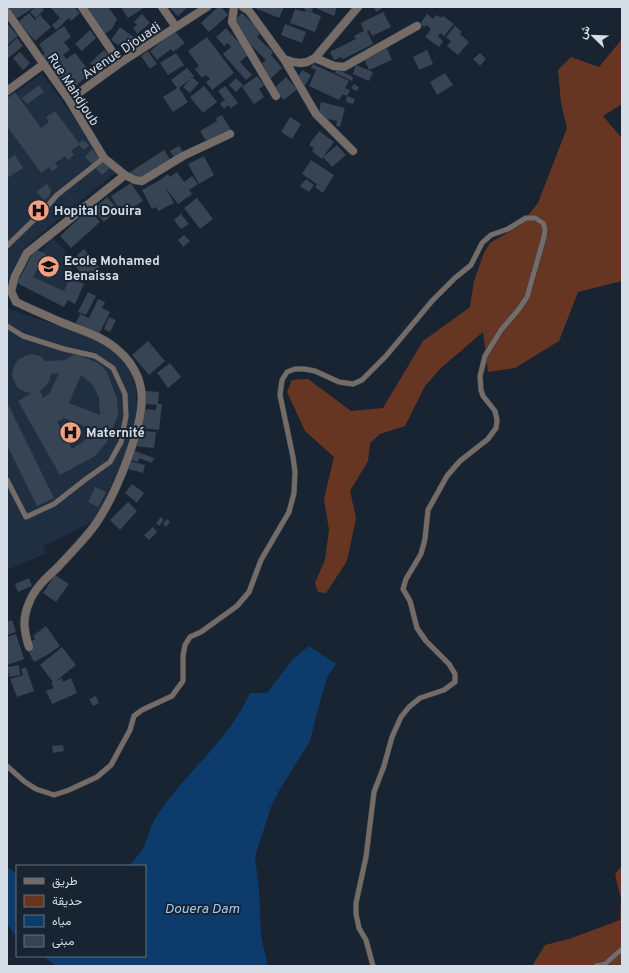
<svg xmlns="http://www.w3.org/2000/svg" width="629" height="973" font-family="Overpass,Vazirmatn,sans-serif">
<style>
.built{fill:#1f2f41}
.green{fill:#673623}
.water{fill:#0d3c6c}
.building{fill:#374453;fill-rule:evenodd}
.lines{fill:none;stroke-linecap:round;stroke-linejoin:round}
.lane-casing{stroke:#323e4b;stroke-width:6}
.street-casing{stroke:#323e4b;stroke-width:9}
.lane{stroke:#756b67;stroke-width:5}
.street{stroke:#756b67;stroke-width:8}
.labels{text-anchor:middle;stroke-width:4;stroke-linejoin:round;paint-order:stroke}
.street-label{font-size:13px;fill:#d5dde6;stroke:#182432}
.poi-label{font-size:13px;font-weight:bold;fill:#d5dde6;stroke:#182432;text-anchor:start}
.water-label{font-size:14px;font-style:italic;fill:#a1c7f4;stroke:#182432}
</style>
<rect width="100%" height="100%" fill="#182432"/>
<path class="built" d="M42 74 115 173 26 246 12 270 7 282V99Z
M52 237 65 251 77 281 84 284 75 304 68 300 64 307 17 283 35 249 42 252Z
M7 308 96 339 111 348 120 355 130 369 135 385 137 404 135 422 130 442 96 520 43 546 46 553 7 570Z"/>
<path class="green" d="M622 39V104L603 116 620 136H622V281L578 292 559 341 515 368 488 372 483 332 442 367 425 386 405 426 380 434 370 443 368 461 350 491 356 518 347 561 326 593 318 592 315 583 325 560 329 530 324 499 334 457 305 431 287 392 292 380 308 379 351 411 383 408 423 341 470 307 474 281 484 253 490 243 519 226 538 203 567 128 561 103 558 70 571 57 599 67Z
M622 865V966H532L545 945 569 939 620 920 621 899 615 874Z"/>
<path class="water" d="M309 646 336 664 327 677 318 709 310 741 280 789 271 807 255 857 259 889 261 936 268 966H56L43 956H145V866H129C133 861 139 855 142 850 148 840 149 828 155 819 183 774 229 741 250 693H267L293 659Z
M7 867 17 874V937L7 924Z"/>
<path class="building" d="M7 7H32L33 8 13 21 7 12Z
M35 7H42L44 10 36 18 30 12Z
M50 7H74L80 13 71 21 69 18 56 30 52 25 60 18Z
M86 7H108L117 19 112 29 102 36Z
M121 7H145L128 18Z
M169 7H188L178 16Z
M218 7H221L228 15 209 32 201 23Z
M256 7H284L279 18 255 8Z
M304 7H337L334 16 313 7 312 12 304 9Z
M373 7H383L377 12Z
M295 9 305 12 306 10 321 16 315 32 290 23Z
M383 12 391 27 372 36 369 30 367 31 373 44 343 59 341 57 334 60 330 52 356 39 354 36 364 31 361 23Z
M29 13 35 20 40 15 51 27 35 41 18 22Z
M242 13 261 32 257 37 273 52 271 55 282 68 269 80 257 67 266 60 230 25Z
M142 14 150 23 137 34 133 28 137 25 134 22Z
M427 14 433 19 436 15 441 18 443 16 454 24 444 36 440 33 438 36 443 41 439 47 425 37 431 29 426 25 425 27 420 24Z
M157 22 161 28 147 39 143 33Z
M8 24 18 36 7 45V25Z
M285 24 306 32 302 43 281 35Z
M64 26 71 37 64 42 70 50 63 55 66 59 75 53 91 73 67 93 50 72 63 61 48 72 39 58 45 54 39 44Z
M455 26 462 32 460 34 469 42 458 55 447 46 451 41 446 37Z
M120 27 135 38 126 51 111 40Z
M226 28 249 54 240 62 252 75 246 80 223 54 231 47 228 43 224 46 216 37Z
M90 30 96 38 82 51 75 44Z
M175 31 185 43 173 52 171 49 157 60 150 51Z
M207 37 234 73 212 90 206 82 210 79 206 75 202 78 195 69 199 66 188 51Z
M17 38 23 46 7 59V47Z
M386 46 392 60 369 70 363 56Z
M104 50 113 60 99 73 90 63Z
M427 50 433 64 419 70 413 57Z
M148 51 157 64 150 69 141 56Z
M20 52 30 63 23 70 13 58Z
M176 53 184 65 168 75 160 63Z
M480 53 486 59 480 66 473 59Z
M313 64 349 81 345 88 350 90 347 96 343 94 339 100 309 86 316 70 311 68Z
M356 65 373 72 369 81 353 74Z
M187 68 194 76 179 88 188 102 173 112 163 97 177 88 171 80Z
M337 69 353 77 352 81 335 73Z
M302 70 311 75 305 86 296 81Z
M445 73 453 85 437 95 430 82Z
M257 76 264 85 259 89 264 97 254 104 242 87Z
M192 77 199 83 190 93 183 87Z
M286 77 297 89 284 100 273 89Z
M236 78 243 85 236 92 229 85Z
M354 84 359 87 357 91 351 88Z
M39 85 44 92 27 104 22 98Z
M204 86 217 102 203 113 190 97Z
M225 86 238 103 231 108 228 105 224 109 220 104 224 100 228 104 218 91Z
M15 92 41 128 49 122 46 117 55 111 79 143 83 140 89 145 84 150 79 145 71 151 74 155 68 160 65 156 55 163 58 167 52 171 50 167 41 173 7 126V98Z
M347 96 355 99 353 104 346 102Z
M321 102 345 108 340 127 336 126 337 121 318 117Z
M222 115 231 130 208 144 200 131 217 121 216 118Z
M290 117 301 124 292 139 281 132Z
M319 131 334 142 323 157 337 145 346 155 332 167 323 157 322 159 312 151 314 148 309 145Z
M179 146 184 154 175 159 170 151Z
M92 149 110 168 102 175 85 157Z
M164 150 172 162 138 184 130 172Z
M15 155 23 168 7 178V160Z
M204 156 214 175 199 184 188 164Z
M311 160 334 175 323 193 315 187 317 184 302 174Z
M177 172 184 182 192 176 198 184 189 190 192 194 178 204 165 187 174 203 158 211 156 207 152 209 142 190 160 180 168 174 170 177Z
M306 179 314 185 309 192 300 186Z
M131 183 143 201 122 214 111 196Z
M47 184 51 190 49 197 44 200 36 192Z
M107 197 118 209 104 222 93 210Z
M197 198 213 219 200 229 184 208Z
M89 209 100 222 71 248 60 236Z
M181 214 189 224 181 229 174 220Z
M184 235 190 241 183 247 178 240Z
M35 249 46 254 33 277 64 291 70 278 84 284 75 304 68 300 64 307 17 283Z
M84 249 99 267 83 282 78 276 81 273 71 261Z
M88 292 96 296 86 315 78 312Z
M98 299 105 302 102 308 110 312 96 340 73 329 80 314 89 318Z
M109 317 116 320 110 332 104 329Z
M148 341 165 361 149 375 132 355Z
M32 354 40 356 46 361 65 360 73 355H78L96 362 101 365 107 372 117 399 118 415 107 442 95 456 60 475 18 401 32 393 25 392 18 388 14 381 12 374 14 366 18 360 25 356ZM59 373 49 394 43 398 40 391 45 387 49 381 51 374ZM81 375 91 383 95 389 99 398 100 415 69 403ZM64 418 94 430 84 441 72 449 57 422Z
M170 363 181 377 168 388 157 373Z
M146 391 159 392 158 404H162L159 430 140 428 142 409 156 410 157 405 145 404Z
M7 402 54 498 37 506 7 445Z
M143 431 156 432 154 448 134 446 135 437 142 438Z
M132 450 154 458 152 463 139 458 138 462 129 459Z
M130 461 145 465 143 473 128 469Z
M132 484 144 493 137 503 125 493Z
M95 487 106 492 98 507 88 502Z
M128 502 137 511 120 530 110 520Z
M161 517 164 520 159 526 156 523Z
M167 519 170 522 166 527 163 524Z
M153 527 157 532 149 540 144 535Z
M55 575 69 584 56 602 43 593Z
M29 578 32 586 18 592 15 584Z
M12 620 16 632 7 635V622Z
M46 626 60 646 47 655 34 662 25 645 35 639 33 636Z
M16 634 24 659 7 665V637Z
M62 647 76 665 56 681 62 678 63 682 71 678 77 693 52 704 46 691 54 688 51 683 53 682 40 665Z
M19 665 20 675 9 677 8 667Z
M26 667 34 691 17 697 10 679 23 675 21 669Z
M96 696 99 703 93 706 89 699Z
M63 745 64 751 53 753 52 746Z"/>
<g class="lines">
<defs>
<path id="lane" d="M7 246 43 211 57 195 104 158
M7 326 23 336 64 349 95 356 113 368 125 394 126 416 121 442 110 462 86 479 54 504 26 517 7 480
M7 766 25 782 36 789 54 795 69 790 97 777 111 765 130 730 134 716 142 710 172 696 183 681V656L185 645 190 637 201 632 237 606 249 592 261 560 289 512 294 493 295 472 293 457 280 395 282 380 287 372 295 369H304L315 371 339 382 353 384 362 380 386 356 432 301 455 278 471 265 482 243 491 235 508 229 526 218H535L543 223 545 229 544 237 527 297 519 309 501 330 485 356 480 376 481 390 483 396 495 411 497 420 496 428 488 439 460 461 447 476 428 510 425 539 421 554 406 579 403 589 410 601 417 628 426 641 449 664 455 674V682L444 690 420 698 409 707 401 717 392 737 384 766 374 792 366 857 356 903V914L359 928 366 940 373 966
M596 966 605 964 622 949"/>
<path id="street" d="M82 7 120 63
M162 7 176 27
M234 7 232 22 276 96
M243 7 249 11 284 59 293 62 301 63 307 62 315 58 358 7
M7 12 69 100 104 158 125 175 135 180 142 181 183 156 230 134
M315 58 334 66 344 67 417 26
M284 59 316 114 353 151
M7 91 44 64
M69 100 120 63 207 7
M29 647C24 631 22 619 29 603 34 589 46 578 57 568 70 554 84 540 95 525 114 498 147 422 141 389 139 376 131 362 121 353 105 337 83 331 63 323 47 316 31 309 16 302L11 291 15 276 27 253 125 175"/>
</defs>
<use href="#lane" class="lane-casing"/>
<use href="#street" class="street-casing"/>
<use href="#lane" class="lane"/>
<use href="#street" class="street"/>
</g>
<defs>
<symbol id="hospital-disc" viewBox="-11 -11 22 22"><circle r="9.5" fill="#f3a081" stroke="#182432"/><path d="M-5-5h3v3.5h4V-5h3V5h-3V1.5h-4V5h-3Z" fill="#111"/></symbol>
<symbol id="school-disc" viewBox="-11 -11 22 22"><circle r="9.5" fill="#f3a081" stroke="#182432"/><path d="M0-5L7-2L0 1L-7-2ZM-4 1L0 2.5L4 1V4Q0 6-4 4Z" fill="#111"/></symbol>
</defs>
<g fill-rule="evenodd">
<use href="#hospital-disc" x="26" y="198" width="25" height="25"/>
<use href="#school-disc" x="36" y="254" width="25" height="25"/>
<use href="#hospital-disc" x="58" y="420" width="25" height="25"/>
</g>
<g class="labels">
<g class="street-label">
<text transform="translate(121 50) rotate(-34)" y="5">Avenue Djouadi</text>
<text transform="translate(74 89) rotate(57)" y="5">Rue Mahdjoub</text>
</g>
<g class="poi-label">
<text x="54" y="215">Hopital Douira</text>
<text x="64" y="265">Ecole Mohamed<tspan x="64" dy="15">Benaissa</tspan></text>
<text x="86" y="437">Maternité</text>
</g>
<g class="water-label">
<text x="202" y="913">Douera Dam</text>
</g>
</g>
<rect width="629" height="973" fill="none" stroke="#d5dde6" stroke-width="16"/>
<rect x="16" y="865" width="130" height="92" fill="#182432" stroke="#646e7a"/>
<rect x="24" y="878" width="20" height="6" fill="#756b67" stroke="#646e7a"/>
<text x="52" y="885" font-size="12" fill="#d5dde6">طريق</text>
<rect x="24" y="895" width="20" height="12" fill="#673623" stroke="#646e7a"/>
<text x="52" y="905" font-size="12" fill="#d5dde6">حديقة</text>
<rect x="24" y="915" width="20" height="12" fill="#0d3c6c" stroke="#646e7a"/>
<text x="52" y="925" font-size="12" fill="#d5dde6">مياه</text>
<rect x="24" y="935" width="20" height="12" fill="#374453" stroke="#646e7a"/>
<text x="52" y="945" font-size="12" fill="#d5dde6">مبنى</text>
<g transform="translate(593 36) rotate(293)" stroke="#182432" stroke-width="3" paint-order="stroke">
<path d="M0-3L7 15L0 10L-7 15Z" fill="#d5dde6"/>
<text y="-6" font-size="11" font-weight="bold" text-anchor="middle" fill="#d5dde6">ش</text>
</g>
</svg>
